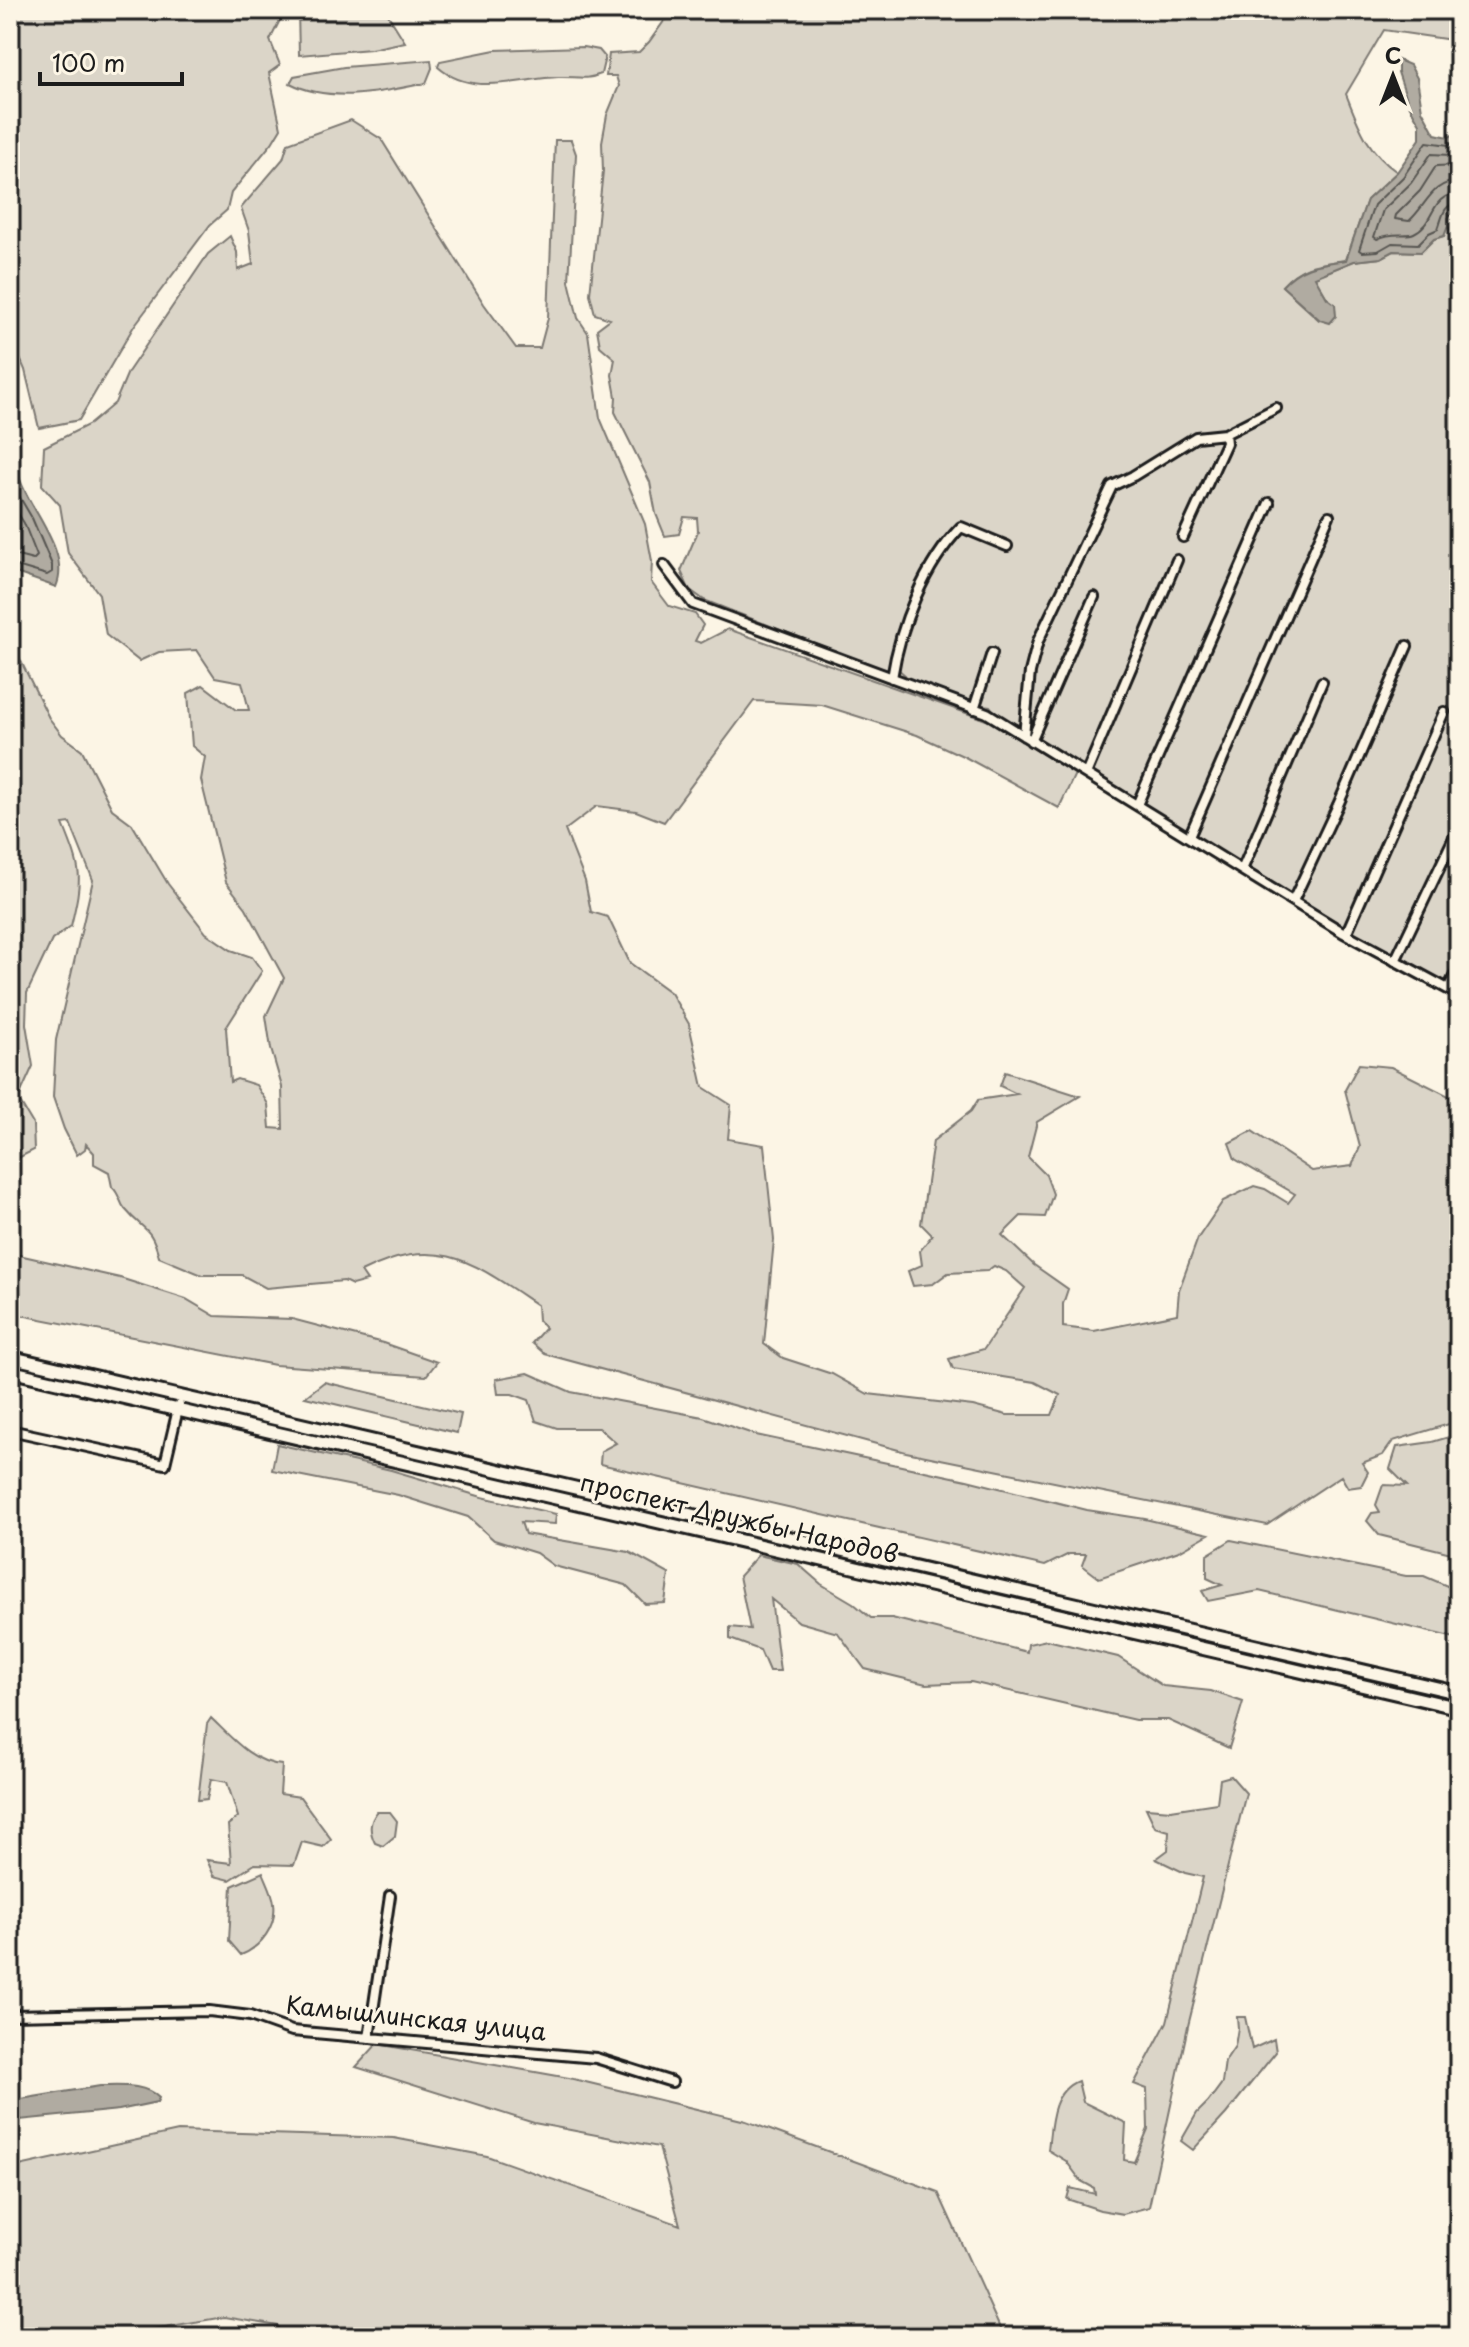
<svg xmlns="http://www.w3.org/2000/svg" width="1469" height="2347" font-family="'Playpen Sans',sans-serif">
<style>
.green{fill:#dbd5c8;stroke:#7c7872;stroke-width:2}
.water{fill:#b0aba1;stroke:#75726c;stroke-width:2}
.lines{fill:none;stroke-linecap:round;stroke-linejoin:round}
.shore{stroke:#575551;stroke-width:2}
.street-casing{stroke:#1c1c1c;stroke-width:14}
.secondary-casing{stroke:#1c1c1c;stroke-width:17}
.street{stroke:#fcf5e5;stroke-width:8}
.secondary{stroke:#fcf5e5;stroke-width:11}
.labels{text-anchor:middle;stroke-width:6;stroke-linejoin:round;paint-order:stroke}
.street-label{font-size:24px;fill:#1c1c1c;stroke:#fcf5e5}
</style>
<rect width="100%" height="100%" fill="#fcf5e5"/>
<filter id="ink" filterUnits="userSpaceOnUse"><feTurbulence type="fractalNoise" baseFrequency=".0125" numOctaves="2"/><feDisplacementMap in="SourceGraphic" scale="16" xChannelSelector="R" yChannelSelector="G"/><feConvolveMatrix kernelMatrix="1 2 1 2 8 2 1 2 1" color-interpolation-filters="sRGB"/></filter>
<g filter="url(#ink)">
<path class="green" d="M10 10H285L270 40 280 65 269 73 281 128 272 143 231 193 227 210 210 225 134 326 79 420 39 428 25 370 10 335V322L17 297 10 285Z
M298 10H385L405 42 371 49 299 55Z
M672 10H1459V41L1384 30 1346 94C1359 127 1367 151 1397 172L1367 200 1346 260C1318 264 1302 264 1282 286L1319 320 1327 298 1314 277 1354 261 1381 258 1394 251 1421 252 1434 239 1444 236 1448 226 1459 246V996L997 715 990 706 970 703 906 679 905 675 898 669 888 672 704 600 689 589 681 571 698 531 697 518 684 517 679 534 665 536 656 514 650 482 615 412 616 397 612 375 615 359 600 346 597 329 610 319 595 314 590 294 603 171 602 142 607 115 619 86 616 76H606L609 54 639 52 649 42Z
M583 47 599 50 605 57 601 74C585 81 575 76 558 77 518 79 472 97 438 67L440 61 495 50Z
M431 60 432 68 426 83C383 92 331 104 290 83L294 76 344 67Z
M351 120 381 139 484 304 516 348H540L548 318 555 140H571L576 154 569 281 578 318 588 333 600 418 645 524 652 561 651 582 669 606 695 614 703 625 695 641 701 643 728 629 989 721 1075 774 1059 808 965 757 917 735 822 705 754 701 664 822 636 811 597 806 565 830 585 881 591 912 608 917 630 963 671 993 689 1024 703 1087 731 1105 728 1139 764 1145 774 1240 764 1344 783 1358 832 1374 868 1394 973 1406 1007 1415H1052L1060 1395 1035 1382 953 1369 949 1359 984 1349 1025 1288 1006 1271 994 1266 987 1271 948 1273 933 1284 913 1286 908 1271 922 1265 920 1251 932 1235 921 1224 933 1141 971 1111 978 1100 1017 1094 1000 1086 1005 1072 1080 1096 1037 1122 1028 1157 1046 1175 1053 1194 1045 1217 1021 1216 1002 1235 1034 1265 1068 1289 1063 1304V1327L1094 1331 1177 1314 1179 1290 1198 1238 1223 1201 1254 1186 1265 1189 1288 1203 1295 1194 1235 1159 1229 1143 1252 1131 1312 1171 1352 1166 1360 1147 1345 1090 1359 1064 1391 1067 1459 1101V1421L1393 1441 1383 1455 1362 1463 1368 1472 1361 1486 1348 1488 1341 1476 1267 1525 906 1452 545 1354 532 1343 545 1328 538 1320 537 1305C471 1261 439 1234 361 1272L367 1281 352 1285 344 1281 266 1288 242 1275H202L159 1257C151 1225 144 1232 125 1209 119 1202 120 1194 112 1187L109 1172 94 1164V1153L86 1144 85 1149 77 1155 64 1129 53 1097 56 1040 93 880 70 823 63 824C82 871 83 876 71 926L52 940 27 993 26 1024 33 1066 18 1099 33 1124 34 1150 18 1158 10 1123V639L49 718 62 735 82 750 112 809 132 824 168 884 206 933 231 950 252 957 262 971 226 1028 230 1082 237 1079 256 1085 268 1104 270 1128 283 1129 282 1087 271 1049 266 1016 284 978 246 908 226 882 201 780 205 757 192 746 188 693 203 685 236 710H249L242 682 215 677 197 650 159 652 139 661 106 635 99 594 68 553 60 505 42 485 44 447 90 424 115 403 128 372 208 254 230 236 237 252 238 270 253 264 249 231 241 208 283 159 288 143Z
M10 1253 120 1278 186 1299 215 1316 292 1319 383 1343 437 1362 426 1376 275 1365 10 1313Z
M528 1373 571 1392 703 1417 756 1435 967 1480 1087 1510 1145 1519 1209 1534 1179 1551 1099 1578 1082 1565 1086 1554H1069L1045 1566 600 1464 601 1451 616 1443 599 1428H557L536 1421 529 1400 512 1394H498L496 1379Z
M324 1382 461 1414 457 1433 305 1397Z
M1459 1434V1555L1379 1535 1367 1521 1372 1513 1380 1512 1376 1505 1383 1485 1407 1486 1390 1469 1397 1447 1432 1442Z
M277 1444 391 1470 482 1497 556 1514 555 1524 521 1522 525 1534 629 1552 669 1574 665 1603 645 1604 626 1585 554 1566 536 1553 494 1540 468 1517 398 1495 272 1470Z
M1231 1540 1406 1576H1424L1459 1591V1639L1259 1591 1208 1601 1202 1591 1222 1585 1207 1578V1555Z
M758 1555 798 1564 821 1584 853 1603 871 1618H892L1027 1652 1028 1644 1047 1640 1118 1657 1163 1686 1211 1691 1243 1702 1229 1748 1168 1720H1135L971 1682 926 1684 865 1669 838 1633 799 1622 771 1599 780 1671H769L760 1650 730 1639V1627L750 1629 739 1576Z
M211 1718C231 1737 252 1763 282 1765L280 1794 300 1797 331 1839 323 1847 302 1842 294 1865 255 1864 230 1880 214 1876 207 1860 231 1863 228 1825 238 1817 227 1782 211 1779 207 1799 198 1800 207 1724Z
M1231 1776 1246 1793 1188 2026 1149 2207 1123 2214 1100 2210 1067 2199 1070 2188 1095 2194 1094 2188 1081 2181 1066 2161 1048 2150C1051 2125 1051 2091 1078 2081L1083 2102 1126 2123 1124 2160 1134 2162 1148 2129 1147 2089 1134 2084 1167 2022 1203 1877 1185 1873 1156 1859 1168 1850 1169 1831 1155 1827 1146 1808 1171 1810 1217 1803 1220 1779Z
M377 1812H390L397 1821 395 1836 383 1846 375 1843C369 1831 369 1822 377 1812Z
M263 1872C267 1882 273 1893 274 1903 277 1926 261 1947 241 1955L229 1941 232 1886Z
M1237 2017H1245L1252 2049 1274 2039 1276 2052 1226 2114 1193 2150 1181 2141 1197 2113 1208 2102 1222 2083 1225 2061 1235 2046 1238 2028Z
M377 2044 569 2078 746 2121 938 2192 1004 2337H305L283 2335 278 2326 224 2317 106 2337H10V2168L178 2131 394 2138 487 2156 680 2225 659 2147 534 2123 356 2067Z"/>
<path class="water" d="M1398 60 1410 65 1417 78 1422 110 1435 134 1449 137 1459 131V209L1448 218V226L1444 236 1434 239 1421 252 1394 251 1381 258 1354 261 1315 277 1327 298 1335 304 1336 316 1330 323 1320 320 1282 286C1301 265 1319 264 1346 260L1367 200 1397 172 1420 139V124L1409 105 1398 72Z
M10 446C14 458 16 471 21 482 32 512 71 554 56 587L10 571Z
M100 2086C120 2086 145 2083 159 2098L157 2102 119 2110 10 2121V2103L15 2100Z"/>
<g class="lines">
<path class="shore" d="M1459 140 1449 145 1427 142 1403 177 1374 205 1359 250 1362 252 1378 251 1392 243 1418 244 1429 233 1438 229C1443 217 1442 204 1459 203
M1459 152 1450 155 1431 154 1411 183 1383 210 1374 237 1377 239C1393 231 1406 237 1414 233 1436 223 1429 195 1459 193
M1459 165 1436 166 1420 191 1396 215 1395 219 1409 221C1427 205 1431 182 1459 181
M10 475 15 489 32 518 52 565V572L47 575 10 564
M10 501 24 523 37 556 33 560 10 554"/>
<defs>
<path id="street" d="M1183 537 1226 443 1225 434
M664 565 693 604 987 713 1344 933 1459 995
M1456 622 1459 624
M892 678C900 626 924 565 961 527L1007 546
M974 709 992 653
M1024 736 1030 672 1038 641 1112 486 1133 476 1196 437 1225 434 1276 408
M1031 741 1094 597
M1086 774 1177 560
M1137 805 1269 503
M1189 837 1329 516
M1242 870 1322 682
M1293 901 1338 805 1407 646
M1346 934 1444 712
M1395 961 1459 827
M1448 989 1459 967
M10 1430 165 1464 179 1405
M10 2015 209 2011 250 2016 292 2031 596 2058 672 2082
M369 2038 390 1896"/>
<path id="secondary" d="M10 1357 1459 1693
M10 1371 1459 1708"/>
</defs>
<use href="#street" class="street-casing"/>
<use href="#secondary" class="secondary-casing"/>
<use href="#street" class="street"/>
<use href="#secondary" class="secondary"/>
</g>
</g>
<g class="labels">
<g class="street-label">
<text transform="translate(739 1519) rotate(13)" y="8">проспект Дружбы Народов</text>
<text transform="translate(416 2019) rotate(6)" y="8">Камышлинская улица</text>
</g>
</g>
<rect width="1469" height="2347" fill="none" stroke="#fcf5e5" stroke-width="40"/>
<rect x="20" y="20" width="1429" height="2307" fill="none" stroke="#1c1c1c" stroke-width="3" filter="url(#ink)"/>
<g transform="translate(1393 76)" stroke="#fcf5e5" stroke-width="6" paint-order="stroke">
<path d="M0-6L14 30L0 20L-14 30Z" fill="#1c1c1c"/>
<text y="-12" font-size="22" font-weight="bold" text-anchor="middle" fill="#1c1c1c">С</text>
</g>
<path d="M40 72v12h142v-12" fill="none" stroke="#1c1c1c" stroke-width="4"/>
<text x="52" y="72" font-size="24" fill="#1c1c1c" stroke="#fcf5e5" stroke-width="6" paint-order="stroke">100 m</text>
</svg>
